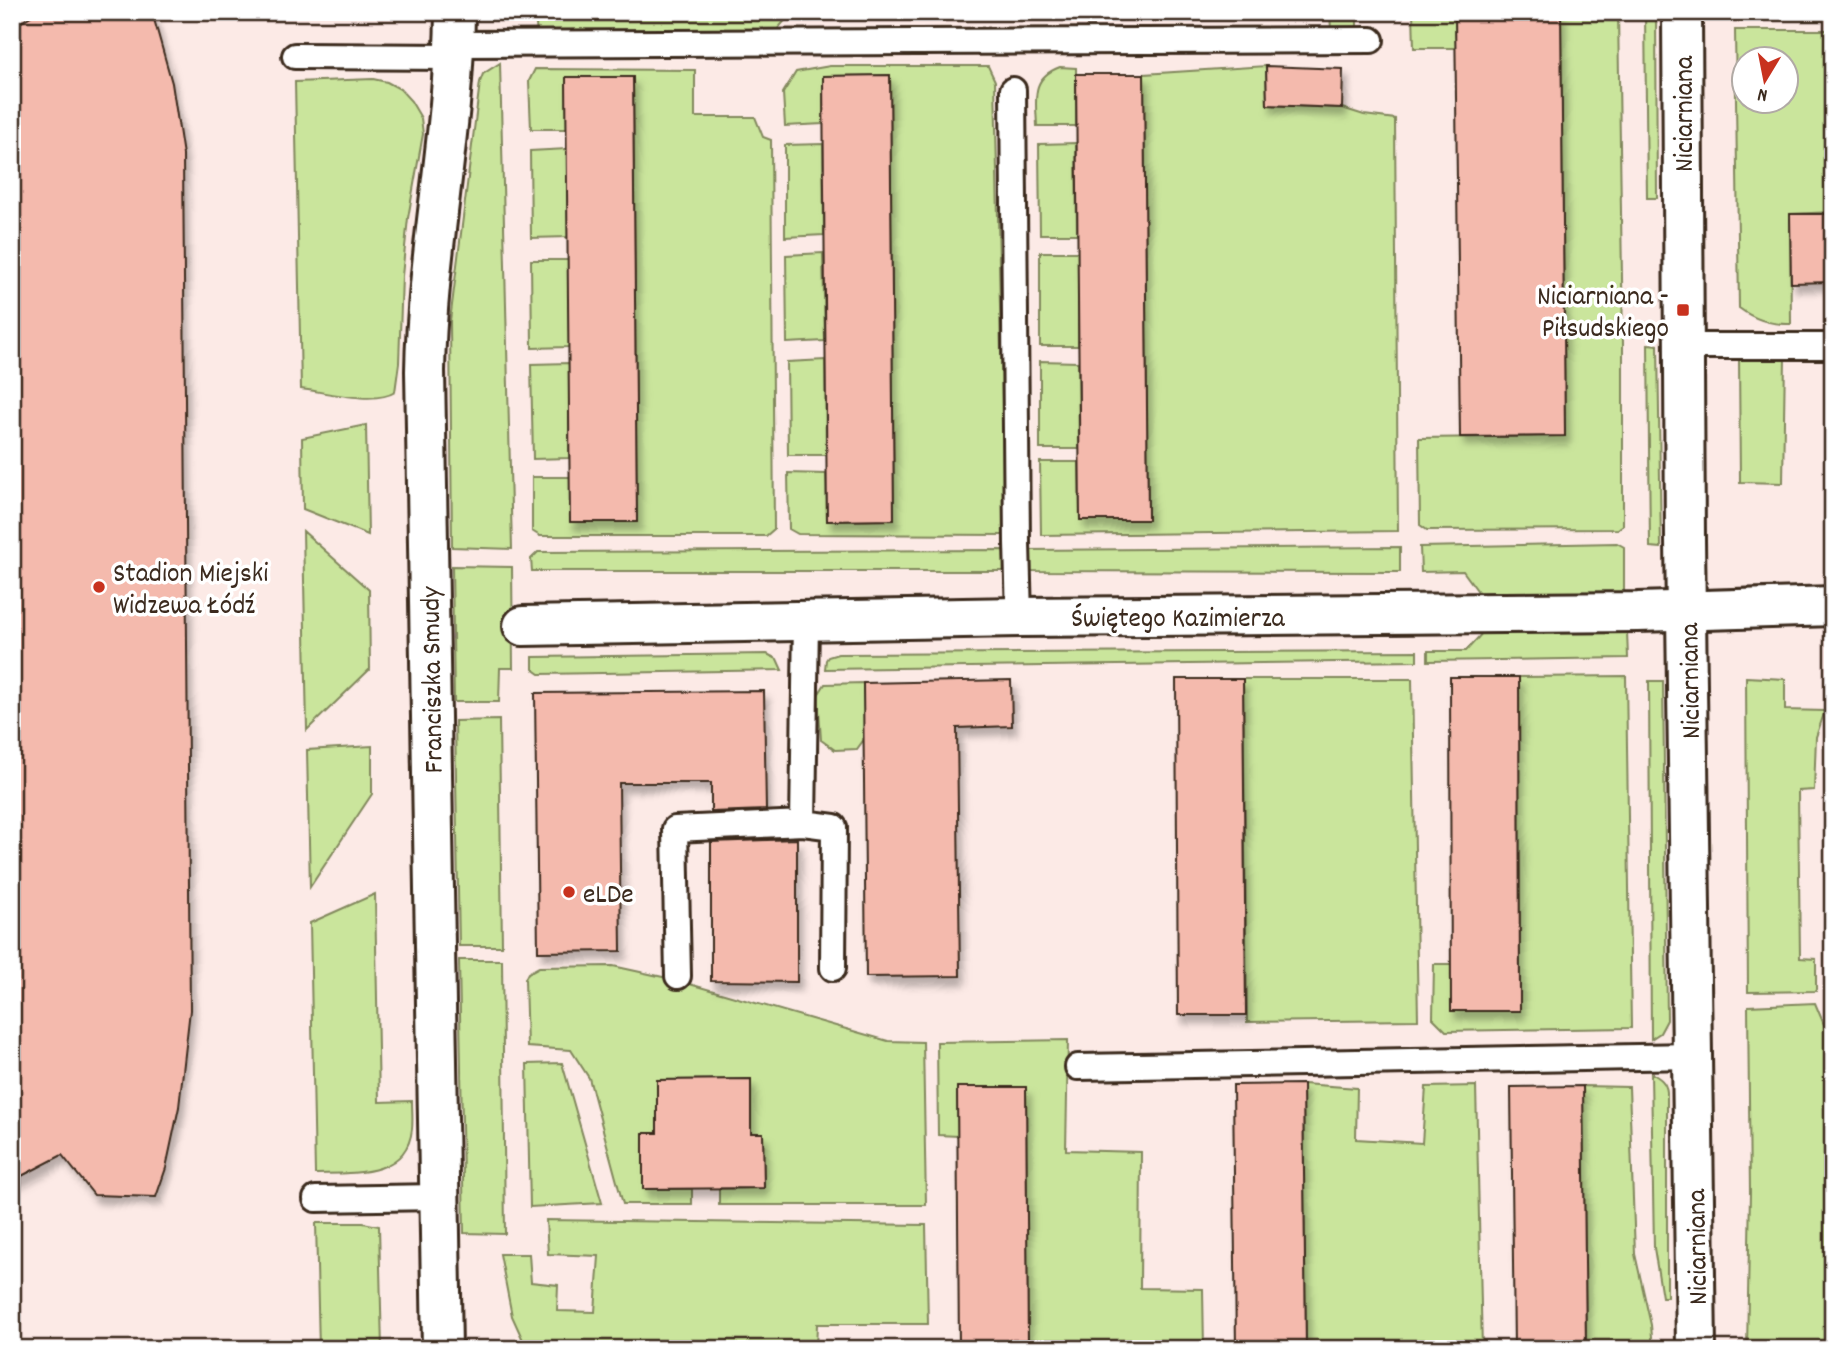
<svg xmlns="http://www.w3.org/2000/svg" width="1845" height="1361" font-family="Dekko,sans-serif">
<style>
.green{fill:#cae59c;stroke:#82885d;stroke-width:2;fill-rule:evenodd}
.building{fill:#f4baad;stroke:#3b2a1e;stroke-width:2;filter:url(#shadow)}
.lines{fill:none;stroke-linecap:round;stroke-linejoin:round}
.service-casing{stroke:#3b2a1e;stroke-width:30}
.minor-casing{stroke:#3b2a1e;stroke-width:44}
.tertiary-casing{stroke:#3b2a1e;stroke-width:44}
.service{stroke:#fff;stroke-width:24}
.minor{stroke:#fff;stroke-width:38}
.tertiary{stroke:#fff;stroke-width:38}
.poi-dot{fill:#c8321e;stroke:#fff;stroke-width:2.5}
.labels{text-anchor:middle;stroke-width:7;stroke-linejoin:round;paint-order:stroke}
.street-label{font-size:28px;fill:#3b2a1e;stroke:#fff}
.poi-label{font-size:28px;fill:#3b2a1e;stroke:#fff;text-anchor:start}
</style>
<defs>
<filter id="shadow"><feDropShadow dx="4.5" dy="8" stdDeviation="3.5" flood-color="#0004"/></filter>
</defs>
<rect width="100%" height="100%" fill="#fceae6"/>
<filter id="ink" filterUnits="userSpaceOnUse"><feTurbulence type="fractalNoise" baseFrequency=".0143" numOctaves="2"/><feDisplacementMap in="SourceGraphic" scale="14" xChannelSelector="R" yChannelSelector="G"/><feConvolveMatrix kernelMatrix="1 2 1 2 8 2 1 2 1" color-interpolation-filters="sRGB"/></filter>
<g filter="url(#ink)">
<path class="green" d="M535 12H788V17L776 31 537 36Z
M1330 12H1357V29L1331 30Z
M1413 12H1455L1456 48H1414Z
M1561 12H1618L1623 345V525L1618 529 1427 530 1420 525 1419 438 1565 436Z
M1645 12H1656L1657 198H1647Z
M1735 30H1833V212L1790 214 1791 324C1771 325 1755 320 1739 308ZM1744 60H1786V102H1744Z
M500 63 512 549 452 547 450 321 480 82 483 74Z
M830 66H988L995 81 1005 535 798 534 789 529 788 473 826 474 827 521 894 520 890 75 823 76V124L785 126 783 93 796 72Z
M1266 66 1267 105 1342 108 1364 115 1395 119 1398 531 1041 535 1040 462H1079L1080 520 1148 519 1144 74Z
M1060 67 1076 68V126H1037C1036 99 1030 78 1060 67Z
M535 69 695 70V117H755L763 137 771 140 774 529 766 536H540L532 531V477H570V522L637 521 633 77H566L567 129H531L529 81Z
M373 79 387 82 400 89 411 101 421 118 423 134 408 218 402 276 399 363 395 392C375 405 325 392 301 389L295 82Z
M1076 143 1077 234H1040L1039 144Z
M823 144 824 235 785 237V145Z
M567 149 568 237 531 238 530 151Z
M1040 252H1078V346H1040Z
M823 253 825 341 787 343 786 255Z
M531 260H568L569 347 532 348Z
M1648 344 1658 345 1661 548 1650 547Z
M1739 357H1785L1783 483 1740 482Z
M825 360 826 455H788L787 362Z
M1040 361 1078 362 1079 449H1040Z
M569 363V458L533 459 531 364Z
M366 425 368 535 303 509 302 438Z
M303 531 369 590 370 669 307 730Z
M1617 543 1624 547V595L1482 597 1463 571 1421 572 1420 547Z
M1400 547V572L1027 571V550Z
M1005 550 1006 571H532L531 559 538 552Z
M452 566 512 567 513 668H500L499 702H454Z
M1484 631H1627L1628 658 1428 661V651H1466Z
M1417 651V661L825 669 826 660 828 657 838 654Z
M767 654 777 659 782 670 540 674 533 669V657Z
M1626 676 1631 1028 1446 1031 1433 1018 1434 964H1451L1452 1011H1520L1519 677Z
M1746 677 1785 679V710L1825 711 1816 737 1814 790 1798 791 1800 958 1816 959V991L1748 992Z
M1243 679H1412L1418 1020 1247 1022Z
M1649 681H1663L1667 1020 1660 1033 1651 1039Z
M863 683 865 738 857 749 835 750 821 740 818 695 825 684Z
M499 720 502 946H459L455 721Z
M372 746V794L310 887 307 750Z
M375 894 379 1102 412 1101C412 1110 413 1120 412 1129 407 1178 350 1173 315 1174L310 923Z
M459 960H502L505 1234 464 1233Z
M613 966 672 979 888 1041 923 1042 926 1205H719V1189L764 1188 763 1133H751L750 1079 657 1080V1133L644 1189H692V1204H623L589 1078 571 1050 527 1047 525 979 528 973 539 967Z
M1815 1003 1825 1027 1833 1035V1349H1747L1750 1192 1748 1006Z
M1068 1040 1066 1150 1141 1152 1140 1288 1203 1289 1204 1349H1028L1026 1087H957L958 1136 938 1135 937 1042Z
M562 1063 602 1203 530 1207 527 1064Z
M1651 1073C1660 1078 1666 1082 1667 1092V1297H1662L1654 1248Z
M1303 1084 1357 1088 1356 1139 1422 1143 1426 1087 1476 1086 1482 1349H1306Z
M1583 1086 1629 1087 1635 1254 1651 1325 1653 1349H1586Z
M546 1220 926 1225 928 1324H817L816 1349H527L512 1316 500 1254H529L531 1282 558 1285 557 1311 595 1312 599 1256 548 1254Z
M316 1223H363L379 1226 382 1349H319Z"/>
<path class="building" d="M37 12H152L172 83 183 155 190 1010 179 1107 166 1168 156 1197 94 1195 62 1155 12 1181V968L16 955 12 679V28Z
M1455 12H1561L1565 436 1460 437Z
M1266 66 1343 69 1342 108 1267 105Z
M1076 74H1144L1148 520H1080Z
M890 75 894 520 827 521 823 76Z
M566 77H633L637 522H570Z
M1790 214H1833V282L1791 283Z
M1450 677H1519L1520 1011H1451Z
M1176 679H1243L1246 1015H1178Z
M1011 680 1012 726 957 728 960 976 866 977 863 683Z
M764 691 766 810 711 812V783H619L621 951 538 952 535 693Z
M797 839V982L711 981V842Z
M751 1079V1133H763L764 1188 643 1189V1133H657V1080Z
M1303 1084 1306 1349H1236L1233 1085Z
M1583 1086 1586 1349H1514L1511 1087Z
M957 1087H1026L1028 1349H959Z"/>
<g class="lines">
<defs>
<path id="service" d="M455 44 1371 40
M295 56 455 57
M1013 90 1017 543 1019 617
M1684 346H1833
M803 823 806 620
M678 976 675 829 803 823 834 827 833 968
M1078 1067 1692 1056
M316 1199 439 1197"/>
<path id="minor" d="M523 626 1019 617 1638 612 1833 606
M442 1349 425 371C427 251 454 133 455 12"/>
<path id="tertiary" d="M1682 12 1685 540 1696 1349"/>
</defs>
<use href="#service" class="service-casing"/>
<use href="#minor" class="minor-casing"/>
<use href="#tertiary" class="tertiary-casing"/>
<use href="#service" class="service"/>
<use href="#minor" class="minor"/>
<use href="#tertiary" class="tertiary"/>
</g>
</g>
<g class="poi-dot">
<rect x="1676" y="303" width="14" height="14" rx="3.5"/>
<circle cx="99" cy="587" r="7"/>
<circle cx="569" cy="892" r="7"/>
</g>
<g class="labels">
<g class="street-label">
<text transform="translate(1682 114) rotate(-90)" y="10">Niciarniana</text>
<text x="1178" y="626">Świętego Kazimierza</text>
<text transform="translate(430 680) rotate(-91)" y="10">Franciszka Smudy</text>
<text transform="translate(1688 681) rotate(-91)" y="10">Niciarniana</text>
<text transform="translate(1695 1247) rotate(-91)" y="10">Niciarniana</text>
</g>
<g class="poi-label">
<text x="1669" y="304" text-anchor="end">Niciarniana -<tspan x="1669" dy="32">Piłsudskiego</tspan></text>
<text x="113" y="581">Stadion Miejski<tspan x="113" dy="32">Widzewa Łódź</tspan></text>
<text x="583" y="902">eLDe</text>
</g>
</g>
<rect width="1845" height="1361" fill="none" stroke="#fff" stroke-width="42"/>
<rect x="21" y="21" width="1803" height="1319" fill="none" stroke="#3b2a1e" stroke-width="2.5" filter="url(#ink)"/>
<g transform="translate(1765 80) rotate(190)"><circle r="33" fill="#ffffff" stroke="#b1aaa5" stroke-width="2"/>
<path d="M0-5L12 26L0 18L-12 26Z" fill="#c8321e"/>
<text y="-10" font-size="19" font-weight="bold" text-anchor="middle" fill="#3b2a1e">N</text>
</g>
</svg>
